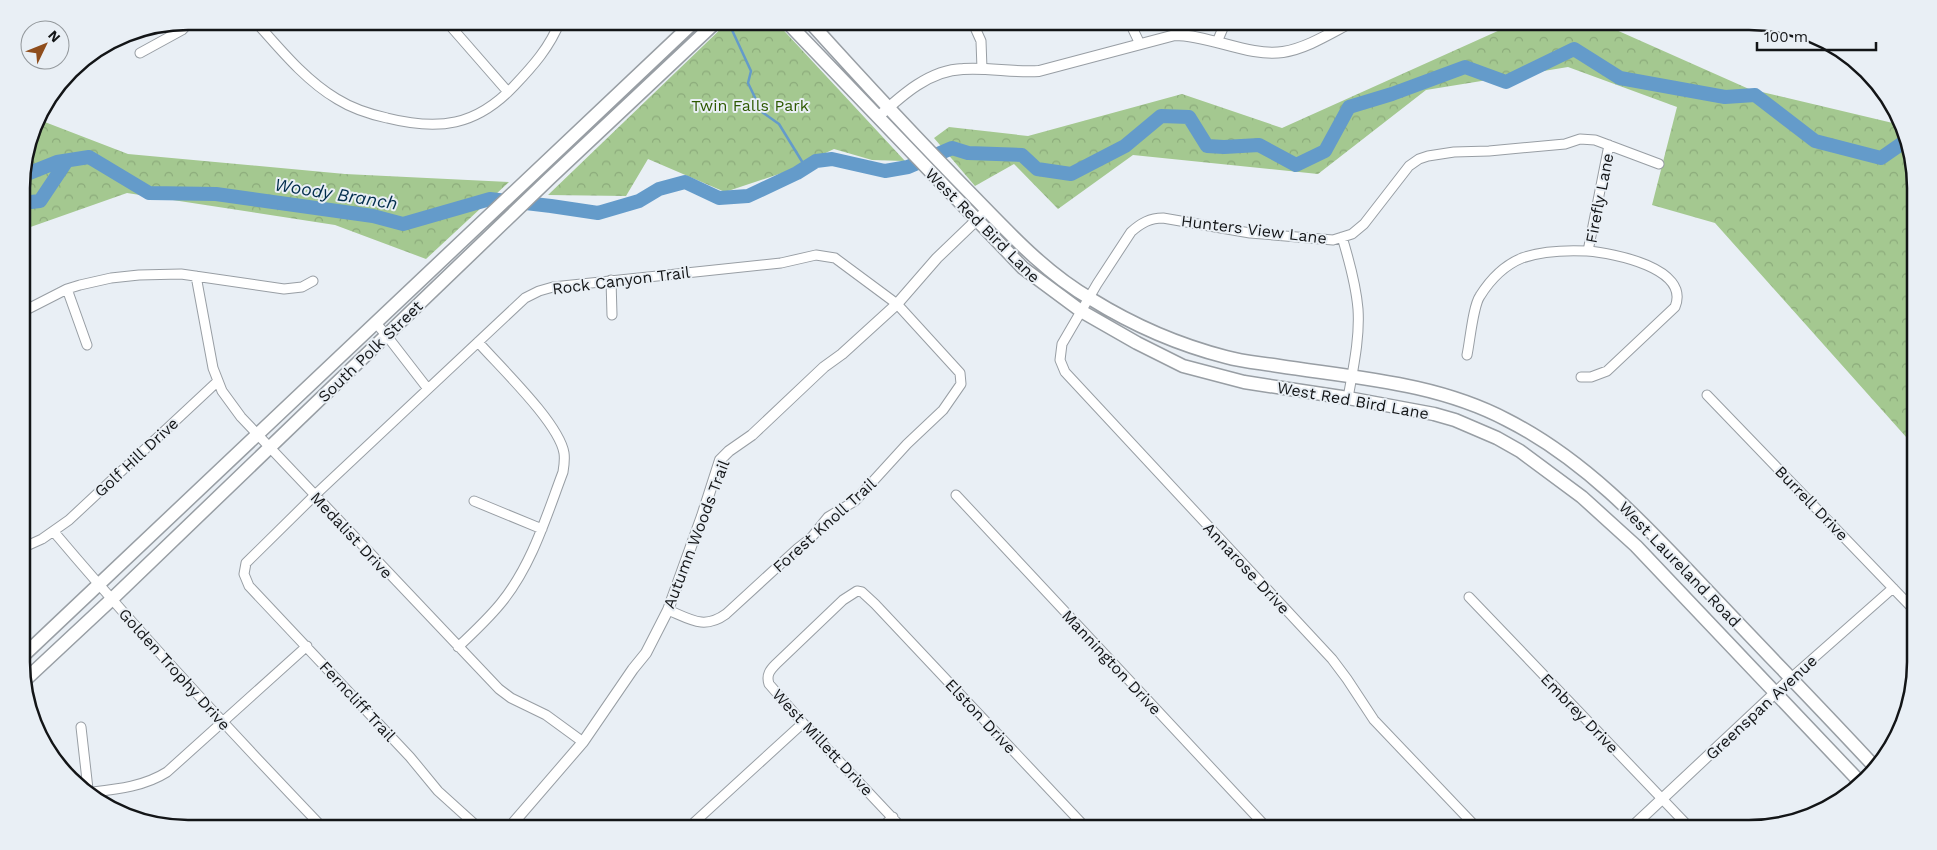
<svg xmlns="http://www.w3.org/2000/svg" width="1937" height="850" font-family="'Work Sans',sans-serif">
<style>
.forest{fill:url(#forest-crowns)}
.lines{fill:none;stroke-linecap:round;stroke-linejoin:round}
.stream{stroke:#649bca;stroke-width:2.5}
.river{stroke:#649bca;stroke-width:14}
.minor-casing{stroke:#989ea4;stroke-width:11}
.tertiary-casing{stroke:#989ea4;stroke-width:12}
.secondary-casing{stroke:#989ea4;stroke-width:15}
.minor{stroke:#fff;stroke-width:9}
.tertiary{stroke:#fff;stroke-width:10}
.secondary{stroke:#fff;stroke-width:12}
.labels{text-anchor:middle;stroke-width:4;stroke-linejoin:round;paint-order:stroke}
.park-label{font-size:16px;fill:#2d5900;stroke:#e9eff5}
.street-label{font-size:16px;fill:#131517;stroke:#e9eff5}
.water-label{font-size:18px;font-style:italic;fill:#002c4b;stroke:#e9eff5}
.rim{fill:none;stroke:#131517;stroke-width:2.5}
</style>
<defs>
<pattern id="forest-crowns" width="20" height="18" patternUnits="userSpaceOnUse" patternTransform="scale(1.25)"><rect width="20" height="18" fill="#a4c890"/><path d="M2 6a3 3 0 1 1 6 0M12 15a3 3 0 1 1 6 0" fill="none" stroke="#8cab7b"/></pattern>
</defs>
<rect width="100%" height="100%" fill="#e9eff5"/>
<path class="forest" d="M729 21H775L905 161 872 160 834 149 785 172 725 192 648 159 626 196 548 195Z
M1520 21H1596L1749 89 1897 124 1914 167 1915 447 1715 223 1652 205 1677 107 1568 67 1426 90 1318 174 1133 155 1058 209 1014 164 975 186 934 138 949 127 1028 136 1182 94 1282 128Z
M37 119 128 154 345 174 509 182 426 259 335 225 127 193 22 230V177Z"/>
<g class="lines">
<path class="stream" d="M732 30 751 71 748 83 762 112 779 124 806 168"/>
<path class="river" d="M22 176 57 162 89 157 149 193 216 194 373 216 403 224 490 199 551 206 598 213 639 201 659 189 685 182 719 198 748 196 797 173 816 161 832 159 885 171 908 167 952 148 968 153 1022 155 1037 169 1071 174 1125 146 1161 116 1189 117 1207 146 1224 147 1259 145 1296 165 1325 151 1349 107 1392 94 1465 67 1506 82 1574 49 1620 78 1725 97 1755 95 1815 141 1881 158 1904 142
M22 203 40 201 66 162"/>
<defs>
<path id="minor" d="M255 21C280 49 305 80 337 99 353 109 369 114 387 118 439 131 476 126 514 86 533 66 550 47 560 21
M446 21 508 92
M972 21 981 41 982 69
M1129 21 1140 44
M1217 42 1226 21
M140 53 182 30 191 21
M1342 237C1349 260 1356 285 1358 309 1360 338 1353 369 1348 398
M1588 251 1609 145
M196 276 213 368 222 391 241 417 499 689 511 698 546 715 583 742
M611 280 612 315
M67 289 87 345
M22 312 67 289 80 285 111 278 139 275 181 274 284 289 302 287 313 281
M375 322 387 336 428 389
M1467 355C1470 341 1473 306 1480 296 1490 280 1505 265 1522 258 1542 251 1566 250 1587 251 1613 253 1691 268 1675 307L1607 371 1591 377H1581
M1707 395 1916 612
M956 495 1268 829
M474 501 542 529
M54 532C140 634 231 732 324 829
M22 548 42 539 69 520 218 381
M1469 597 1690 828
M458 647C473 633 488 619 501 603 532 565 546 517 563 472 564 466 565 460 564 453 559 423 500 367 478 342
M1791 678 1893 588
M81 727 88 789
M93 792C119 789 145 786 167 772L307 646
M1477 828 1374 720 1347 679 1332 659 1065 372 1060 360 1062 344 1097 284 1131 232C1141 223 1150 218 1163 218L1250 233 1333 240 1352 234 1364 224 1409 166 1419 159 1428 156 1454 152 1489 151 1565 144 1580 139 1595 140 1659 164
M480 829 438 791 410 757 249 586 244 574 246 563 315 495 525 298 539 291 553 287 781 263 816 255 835 258 897 304 960 373 961 384 943 410 907 444 855 501 828 517 811 538 798 548 726 614C704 630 690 619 668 610
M687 829 803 723
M880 829 893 817
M903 829 803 723 769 684C766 675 770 670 776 664L843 600 857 591 862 592 875 604 1087 829"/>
<path id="tertiary" d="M878 117C901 96 929 70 963 69 988 67 1014 73 1039 71L1175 35C1210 35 1249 57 1283 52 1308 48 1332 32 1354 21
M1631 828 1791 678
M508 829 583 742 633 669 646 653 668 610 702 516 720 460 729 451 752 435 824 367 842 354 897 304 937 258 987 210"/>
<path id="secondary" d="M786 21 1023 268 1081 311 1137 343 1183 366 1244 382 1348 398 1434 414 1455 420 1497 438 1520 451 1582 497 1636 546 1860 782
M809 21C863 81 918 140 975 198 1011 235 1046 273 1091 299 1133 325 1179 345 1226 357 1244 362 1262 363 1279 366 1357 378 1437 383 1507 420 1592 463 1656 537 1720 604 1771 658 1823 711 1873 765
M23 656 695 21
M23 682 112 599 550 178 717 21"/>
</defs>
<use href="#minor" class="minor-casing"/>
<use href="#tertiary" class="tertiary-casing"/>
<use href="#secondary" class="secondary-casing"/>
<use href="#minor" class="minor"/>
<use href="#tertiary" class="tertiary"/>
<use href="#secondary" class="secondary"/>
</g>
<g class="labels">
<g class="park-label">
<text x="750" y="111">Twin Falls Park</text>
</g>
<g class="street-label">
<text transform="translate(1599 198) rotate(-79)" y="6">Firefly Lane</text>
<text transform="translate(983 225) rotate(45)" y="6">West Red Bird Lane</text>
<text transform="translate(1254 229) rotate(7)" y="6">Hunters View Lane</text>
<text transform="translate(621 280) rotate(-7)" y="6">Rock Canyon Trail</text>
<text transform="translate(370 351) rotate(-44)" y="6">South Polk Street</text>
<text transform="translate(1353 400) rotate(10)" y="6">West Red Bird Lane</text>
<text transform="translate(136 457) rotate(-43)" y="6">Golf Hill Drive</text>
<text transform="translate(1812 503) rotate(46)" y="6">Burrell Drive</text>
<text transform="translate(824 525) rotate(-42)" y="6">Forest Knoll Trail</text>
<text transform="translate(696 534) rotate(-69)" y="6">Autumn Woods Trail</text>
<text transform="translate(352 535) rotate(47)" y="6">Medalist Drive</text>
<text transform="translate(1680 564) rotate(46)" y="6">West Laureland Road</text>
<text transform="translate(1247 568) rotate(47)" y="6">Annarose Drive</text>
<text transform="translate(1112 662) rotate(47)" y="6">Mannington Drive</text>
<text transform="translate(175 669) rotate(48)" y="6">Golden Trophy Drive</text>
<text transform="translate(358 701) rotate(47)" y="6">Ferncliff Trail</text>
<text transform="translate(1761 707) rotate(-43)" y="6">Greenspan Avenue</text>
<text transform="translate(1580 713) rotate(46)" y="6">Embrey Drive</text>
<text transform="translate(981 716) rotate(47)" y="6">Elston Drive</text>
<text transform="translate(823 742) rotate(47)" y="6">West Millett Drive</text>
</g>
<g class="water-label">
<text transform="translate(336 194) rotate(9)" y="6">Woody Branch</text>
</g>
</g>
<path d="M0 0H1937V850H0ZM188 30H1749A158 158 0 0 1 1907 188V662A158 158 0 0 1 1749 820H188A158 158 0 0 1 30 662V188A158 158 0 0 1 188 30Z" fill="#e9eff5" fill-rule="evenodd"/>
<path class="rim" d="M188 30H1749A158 158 0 0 1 1907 188V662A158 158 0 0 1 1749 820H188A158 158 0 0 1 30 662V188A158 158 0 0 1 188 30Z"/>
<g transform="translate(45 45) rotate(47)"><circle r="24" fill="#e9eff5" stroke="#93989c"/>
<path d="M0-4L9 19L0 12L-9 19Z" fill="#8f4d1c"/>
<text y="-8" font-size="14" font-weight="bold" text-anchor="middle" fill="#131517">N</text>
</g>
<path d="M1757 42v8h119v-8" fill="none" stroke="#131517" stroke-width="2.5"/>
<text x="1764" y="42" font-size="15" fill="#131517" stroke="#e9eff5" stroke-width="4" paint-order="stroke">100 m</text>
</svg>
